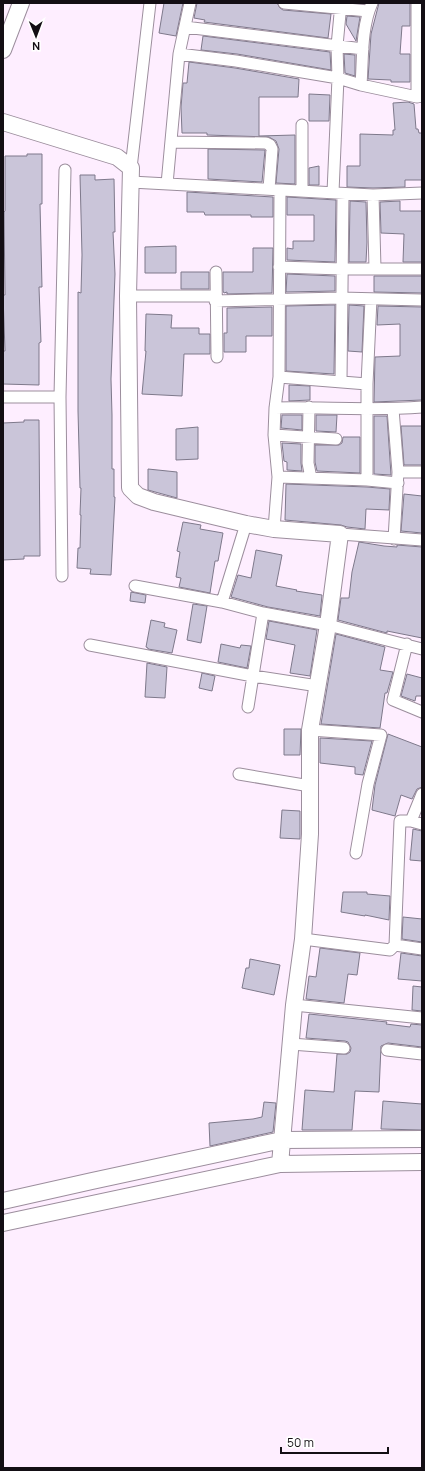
<svg xmlns="http://www.w3.org/2000/svg" width="425" height="1471" font-family="Manrope,sans-serif">
<style>
.building{fill:#cac5d9;stroke:#7e798b}
.lines{fill:none;stroke-linecap:round;stroke-linejoin:round}
.street-casing{stroke:#9c8e9d;stroke-width:13}
.secondary-casing{stroke:#9c8e9d;stroke-width:18}
.street{stroke:#fff;stroke-width:11}
.secondary{stroke:#fff;stroke-width:16}
</style>
<rect width="100%" height="100%" fill="#feeeff"/>
<path class="building" d="M164 3H183L176 36 159 33Z
M197 3H277L280 8 283 10 331 14 328 38 204 22 205 20 194 18Z
M379 3H410V26H402L400 54H410V82H391V80L368 79 371 34Z
M347 16 360 17 356 41 346 24Z
M203 36 330 52 331 70 237 54 201 50Z
M344 54 355 55V76L345 73Z
M189 62 235 68 299 79 298 97H259V136L295 135V184L276 183 279 149 276 141 269 137 207 135V133H182L181 107 183 83H187Z
M309 94 330 95 329 121H309Z
M408 102 414 104 416 129H418L419 133H422V180H405V187L373 188 347 187V166H360V134L393 135V130H395L393 103Z
M208 149 265 150 262 182 208 179Z
M27 154H42V204H40L42 287H39L41 342 39 343V385L3 384V351H5L3 295H5L4 212 5 211V156H27Z
M319 166V185H309V168Z
M80 175H95V180L114 179 115 232H113L115 274 111 379 112 415V469H114V497H115L111 575 90 574 91 569 77 568 78 548H80L81 515H80L81 488H80L78 411V292L81 293 82 255Z
M187 192 273 197V217H251V215H205L204 212H187Z
M287 197 336 200 335 262 287 260V248L293 249V241H314V215H287Z
M350 201 366 202 367 242 366 262H349Z
M400 201V211H422V262H403L404 234 381 233 380 202Z
M176 246V273H145V247Z
M253 248H273L272 293 227 294V292L224 293 223 291V272H253Z
M181 272H209V289H181Z
M287 274 335 276V291L286 292Z
M374 276H422V293L374 292Z
M335 305 334 374 286 371V306Z
M349 305 364 306 362 352 348 351Z
M378 306 422 307V400L374 402 375 357 400 356V324L377 325Z
M272 307V336H246V352H224V333H227V308Z
M146 314 172 315 171 328H199V334H210V354H184L182 396 142 394 146 351H145Z
M289 385 310 386V400L289 401Z
M282 415H302V430L281 428Z
M316 415H337L336 432 316 431Z
M374 416H387L391 475 374 474Z
M24 420H39L40 556H24V559L3 560V423L24 422Z
M401 426H422V465H404Z
M198 427V459L176 460V429Z
M343 437H360V473L317 471 315 462V445H339L342 443Z
M282 443 301 444V463L302 471 287 470V462L284 461Z
M148 469 177 472V498L148 490Z
M286 484 367 487 390 489 389 510 366 509 365 529 347 527 341 525 285 520Z
M404 494 422 496V533L401 531Z
M183 522 201 525 200 529 223 533 218 561H215L210 593 179 587 181 578 176 577 180 552 177 551Z
M359 542 384 546 397 547V545L422 547V638L387 631V633L338 620 341 598H349L352 572Z
M256 550 282 555 276 586 297 590 296 591 322 595 320 616 268 607 231 597 238 575 251 578Z
M131 592 146 595 145 603 130 601Z
M193 604 207 606 201 643 187 640Z
M151 620 165 623 164 627 177 630 172 653 148 649V648L146 647Z
M269 621 317 630 310 676 290 673 295 645 266 639Z
M336 634 385 647 380 670 393 672 387 693H385L380 728 321 724Z
M221 644 240 648 241 645 251 646 247 668 218 662Z
M147 663 167 667 165 698 145 697Z
M202 673 215 676 212 691 199 688Z
M407 674 422 678V696H416L415 701 401 696Z
M284 729H301L300 755H284Z
M388 734 422 747V787L417 789 412 799 401 795 395 816 372 810 375 785Z
M320 738 372 741 363 775 355 774V767L320 763Z
M282 810 300 811V839L280 838Z
M413 829 422 831V861L410 860Z
M343 892H367V894L390 896 389 920 365 915V916L341 912Z
M403 917 422 919V942L402 939Z
M320 948 360 953 357 975 348 974 344 1003 306 999 309 976 316 977Z
M401 953 422 956V981L398 979Z
M250 959 280 965 274 995 242 988 246 968H249Z
M413 986 422 987V1011L412 1010Z
M309 1014 387 1022 386 1024 410 1027 411 1024 422 1025V1047L388 1043 381 1046 379 1092 355 1091 352 1130H302L305 1090 334 1092 337 1054H347L350 1052 351 1048 348 1042 345 1041 306 1038Z
M383 1101 422 1104V1130L381 1129Z
M264 1102 276 1103 273 1132 210 1146 209 1123 253 1119 262 1117Z"/>
<g class="lines">
<defs>
<path id="street" d="M284 3 368 11
M417 3V97
M185 27 363 49
M179 54 236 61 338 78 361 85 417 97 422 96
M361 85C363 58 361 28 372 3
M302 125V191
M171 142 266 143 270 145 272 149 269 189
M131 168 150 3
M131 182 373 195 422 193
M167 184 179 54 190 3
M333 192 338 78 337 46 341 3
M373 195 375 268
M279 267 342 269H422
M216 272 217 357
M128 296H215
M215 301 341 298 422 300
M279 377 367 384
M341 382 343 194
M3 397H60
M309 407 308 463 311 478
M275 408C325 407 373 411 422 407
M393 409 398 472 394 539
M274 435 336 439
M398 472H422
M278 477 367 480 398 483
M367 480V384L371 299
M274 529 278 477 274 435 275 408 279 377 280 190
M340 534 422 540
M62 576 60 397 65 170
M135 586 222 602 263 613 248 707
M222 602 246 524
M263 613 328 625 422 649
M407 644 393 700 422 712
M90 645 253 676 318 686
M310 730 381 735 368 784 356 853
M239 774 310 786
M411 821 422 794
M303 939 390 950 395 945 400 821H411L422 824
M395 945 422 949
M294 1005 422 1018
M291 1044 344 1048
M387 1050 422 1054"/>
<path id="secondary" d="M3 50 21 3
M3 122 117 157 131 168 128 296 130 488 138 496 154 502 246 524 274 529 340 534 328 625 310 730V834L303 939 294 1005 280 1164
M3 1201 92 1181 282 1140 422 1139
M3 1223 280 1164 422 1162"/>
</defs>
<use href="#street" class="street-casing"/>
<use href="#secondary" class="secondary-casing"/>
<use href="#street" class="street"/>
<use href="#secondary" class="secondary"/>
</g>
<rect width="425" height="1471" fill="none" stroke="#130e14" stroke-width="8"/>
<g transform="translate(36 36) rotate(179)" stroke="#ffffff" stroke-width="3" paint-order="stroke">
<path d="M0-3L7 15L0 10L-7 15Z" fill="#130e14"/>
<text y="-6" font-size="11" font-weight="bold" text-anchor="middle" fill="#130e14">N</text>
</g>
<path d="M281 1447v6h107v-6" fill="none" stroke="#130e14" stroke-width="2"/>
<text x="287" y="1447" font-size="12" fill="#130e14" stroke="#ffffff" stroke-width="3" paint-order="stroke">50 m</text>
</svg>
